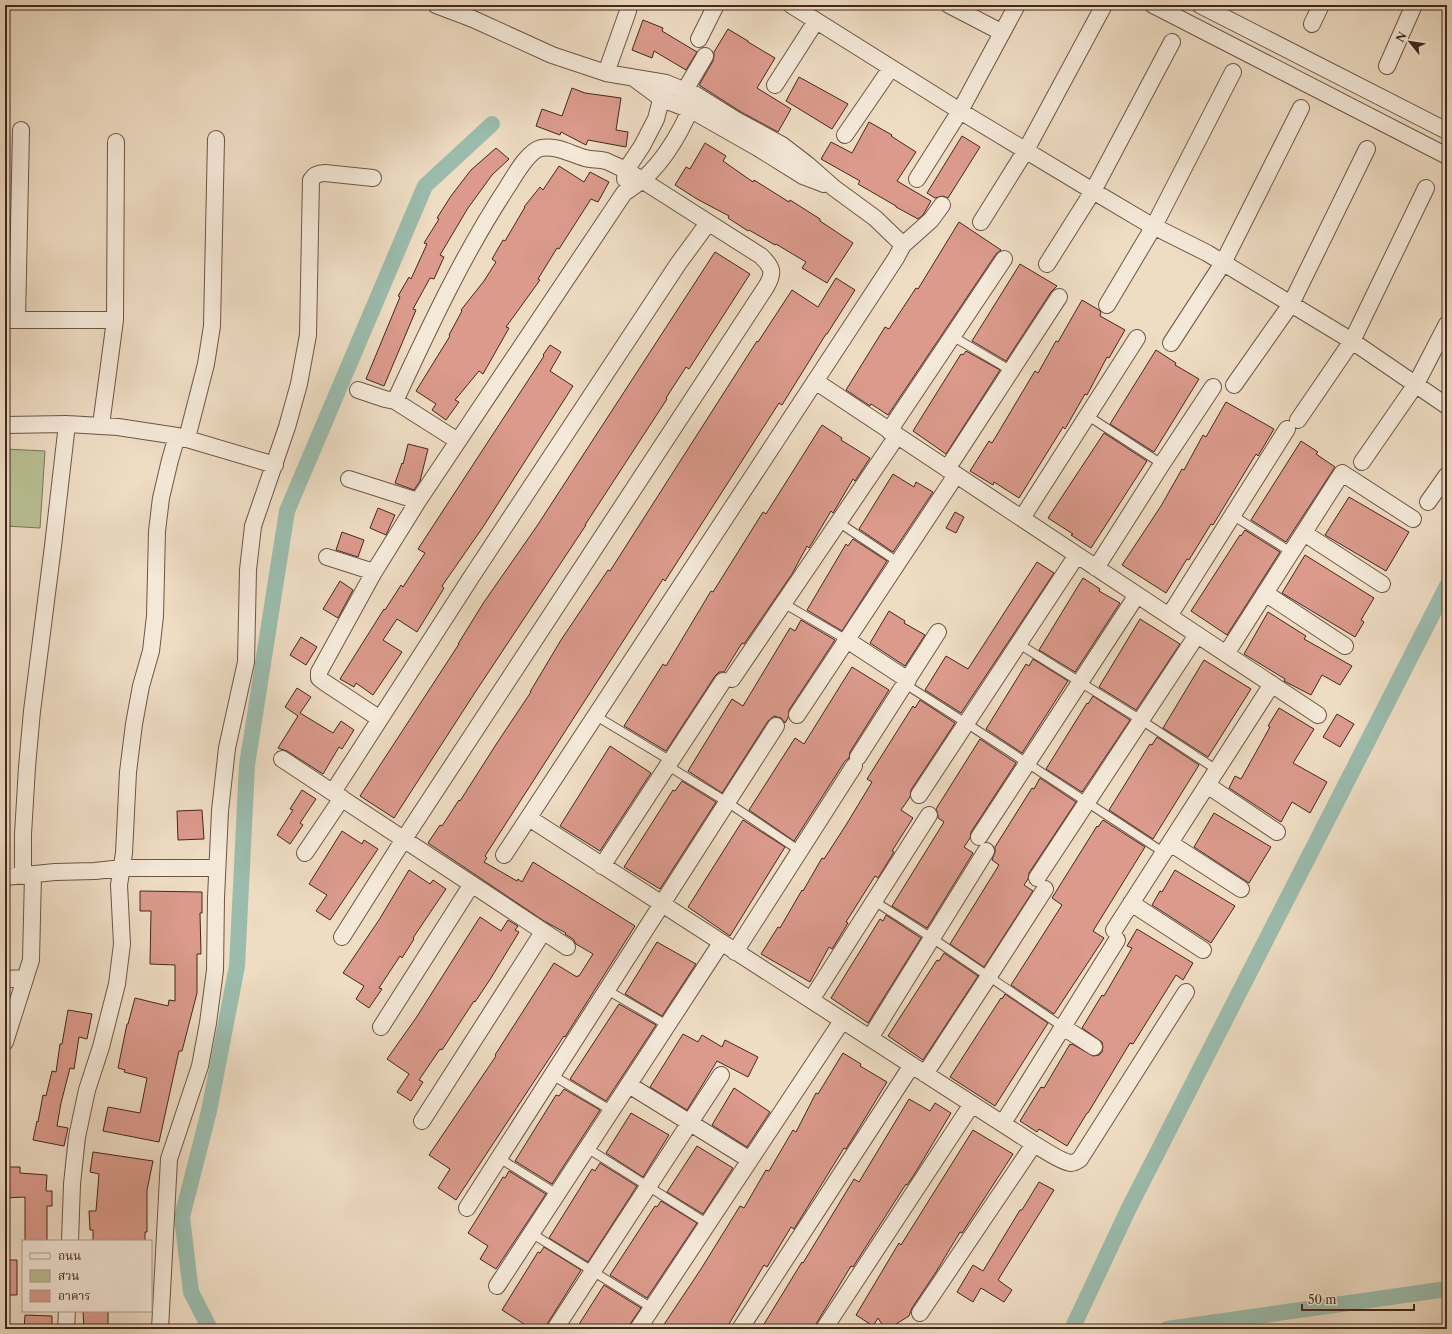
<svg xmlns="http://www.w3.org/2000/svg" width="1452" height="1334" font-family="'Libre Caslon Text','Noto Serif Thai',serif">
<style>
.green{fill:#b8c094;stroke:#7d7458}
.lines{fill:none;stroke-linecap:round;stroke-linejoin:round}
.canal{stroke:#9bbcad;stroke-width:16}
.building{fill:#db9a8c;stroke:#42281d}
.service-casing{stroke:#6d5546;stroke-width:10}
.minor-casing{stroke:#6d5546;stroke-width:18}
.service{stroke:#f4e8d8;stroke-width:8}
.minor{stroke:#f4e8d8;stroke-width:16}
</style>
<rect width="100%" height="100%" fill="#eedcc3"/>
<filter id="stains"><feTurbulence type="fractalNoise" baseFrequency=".005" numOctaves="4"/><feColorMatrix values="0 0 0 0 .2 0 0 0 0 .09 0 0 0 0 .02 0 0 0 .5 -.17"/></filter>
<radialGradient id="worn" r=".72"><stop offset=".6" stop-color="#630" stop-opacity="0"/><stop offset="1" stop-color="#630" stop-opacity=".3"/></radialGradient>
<path class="green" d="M5 449 45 451 40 528 5 526Z"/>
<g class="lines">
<path class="canal" d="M210 1329 191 1292 182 1217 209 1111 237 966 247 765 287 511 425 186 492 124
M1072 1329 1128 1210 1447 586
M1167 1329 1447 1289"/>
</g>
<path class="building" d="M643 20 663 28 662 31 697 52 686 70 654 51 652 58 632 50Z
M728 29 748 41V42L775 58 757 88 791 109 778 132 741 112 699 85 713 61 714 56V52Z
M799 77 848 104 832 129 786 101Z
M572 88 585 93 621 98 616 130 628 132 626 147 588 140 586 145 561 132 560 135 536 126 542 109 562 116Z
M869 122 892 135 891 136 916 152 897 181 931 201 923 215 918 219 896 207V206L858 184 860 181 821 159 831 142 852 153Z
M962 136 980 147 948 198 943 196 935 198 927 193Z
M705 143 726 156 723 161 753 182 754 180 789 202 790 200 820 219V221L853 243 827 283 802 268 806 262 776 244 775 245 749 230 748 231 728 218 729 216 697 199 675 185 686 167 690 169Z
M496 148 509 159 492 175 468 208 440 255 444 257 434 279 430 278 413 309 416 310 384 386 366 379 400 297 398 296 409 277 411 279 427 244 424 243 439 219 437 218 451 196 471 170Z
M559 166 584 182 590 172 609 182 598 202 591 199 559 249 557 248 538 279 540 280 506 327 509 328 483 374 479 371 455 400 459 402 446 420 432 410 436 404 416 391 450 336 449 335 462 311 461 310 484 281 496 262 492 259 503 240 505 241 525 207H524L540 187 543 190Z
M959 222 1001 250 996 254 888 415 871 404 870 406 846 390 885 327 889 329 916 288 918 289Z
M715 252 750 274 689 369 686 367 666 398 667 399 585 525H586L474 694 394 818 360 796 459 644H458L484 602 537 526Z
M1020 264 1057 286 1051 292 1006 361 972 341Z
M836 278 855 290 827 334H826L782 405 779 403 665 581 663 579 485 856 487 858 484 862 517 881 518 879 522 882 533 862 635 926 565 1037 564 1036 456 1200 438 1188 450 1169 429 1155 496 1056 495 1055 554 963 577 977V976H579L593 954 576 944 573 939 565 934 566 933 544 921 428 843 440 825 442 826 459 800 460 801 497 743 531 692H530L561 640 608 570 610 571 757 341 758 342 792 290 818 307Z
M1082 300 1099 310 1101 312 1100 316 1125 330 1109 358 1107 357 1087 395 1085 394 1065 429 1063 427 1019 498 994 482 993 485 970 471 989 441 992 443 1035 371 1038 373 1056 341 1058 342Z
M550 345 561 352 550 371 573 386 483 527 442 586 444 588 417 632 397 619 383 640 402 652 373 695 356 683 354 687 340 679 384 609 385 610 401 585 403 587 425 553 418 549 544 356 543 355Z
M1156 350 1176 363 1175 365 1199 379 1154 452 1110 424Z
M966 351 1000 370 946 454 913 431 961 354 963 355Z
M1226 402 1274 429 1258 456 1256 454 1213 525 1211 524 1189 560 1187 559 1166 593 1122 565 1161 506 1182 469 1184 470 1203 435 1206 437Z
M822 425 842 438 841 440 870 458 855 481 853 479 833 513 831 511 809 548 807 546 792 574 744 644 742 643 724 672H719L715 676 666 751 624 726 663 664 666 666 711 591 713 592 763 512 766 514Z
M1104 433 1147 461 1091 548 1071 535 1073 534 1048 518Z
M1301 441 1318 452 1316 454 1335 467 1286 542 1251 520Z
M408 444 428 449 420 481 414 490 395 483 402 463 403 464Z
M893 474 914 487 916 482 933 492 893 552 859 529Z
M1349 497 1409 532 1386 571 1325 535Z
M378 508 395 515 386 535 370 528Z
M955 512 964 517 956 533 946 528Z
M1245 530 1280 552 1227 635 1191 611 1240 535 1241 536Z
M342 532 364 540 358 557 336 550Z
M853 539 887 561 842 631 807 610 846 544 848 546Z
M1305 555 1374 598 1361 620 1364 622 1355 637 1282 593Z
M1037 562 1054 573 961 713 925 690 946 656 968 669Z
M1083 578 1100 589 1099 591 1120 603 1075 672 1039 650Z
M340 581 353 590 338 618 323 609Z
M889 611 905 621 904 623 925 635 905 666 870 643Z
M1268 612 1306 636 1304 639 1352 666 1340 685 1322 675 1311 695 1284 681 1285 679 1244 654Z
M1140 619 1180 644 1136 710 1099 687Z
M801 620 835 640 789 710 788 718 785 723 781 718 774 716 768 721 722 793 688 771 732 699 743 706 790 628 795 631Z
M301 637 317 647 306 665 290 655Z
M1033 659 1068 681 1022 753 986 729 1026 664 1029 666Z
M1204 660 1251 689 1208 757 1163 728Z
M852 667 889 690 850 752 849 758 845 761 794 841 749 810 795 738 804 744Z
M297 688 311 697 300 713 333 733 341 721 354 730 342 749 339 747 323 774 287 751 278 748 298 716 285 707Z
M1093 696 1130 720 1082 792 1046 769 1087 703 1088 704Z
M920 700 955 723 911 790 910 797 901 810 913 818 892 851 894 852 878 878 875 876 846 922 848 923 834 946 832 949 829 947 810 982 761 954 778 927 780 928 802 890 803 891 822 858 824 859 846 825 872 782 867 779 913 706 915 708Z
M1279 708 1314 729 1293 763 1327 782 1310 813 1292 802 1281 822 1229 788 1235 776 1241 779 1270 727 1268 726Z
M1337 714 1354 724 1340 747 1323 737Z
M1157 737 1199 765 1153 839 1109 810 1150 744 1152 745Z
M980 739 1016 763 971 832 970 838 964 847 973 853 927 928 892 906 944 822 938 818V815L936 809Z
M610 746 651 773 600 851 560 826Z
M1040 778 1076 802 1029 873 1028 879 1024 885 1033 891 984 967 950 944 999 865 992 860 995 852V847L1032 788 1034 789Z
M682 781 716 802 660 889 624 867 673 790 675 791Z
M302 790 316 799 300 823 303 825 290 844 277 835 293 810 290 809Z
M202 810 204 839 178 840 177 811Z
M1214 813 1271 847 1249 883 1194 847Z
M743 820 785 847 730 936 688 907Z
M1103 820 1145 847 1093 931 1104 938 1054 1014 1011 985 1062 905 1052 898 1097 826 1098 827Z
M342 831 362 844 364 840 378 849 330 920 316 911 327 895 309 884Z
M409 870 430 884 433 880 446 889 413 938 414 939 402 958 400 956 379 988 382 989 369 1008 356 999 364 986 343 973 379 920Z
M1175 870 1235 906 1211 943 1152 905 1160 891 1162 892Z
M140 891 202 892V913H200L201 954H197V993L182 1051H179L159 1142 103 1131 108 1107 140 1113 147 1078 124 1072 125 1070 118 1068 127 1024H128L135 998 168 1006 169 1000 175 1001V965L150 964 151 911H140Z
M886 915 921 938 868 1023 831 998 880 919 883 921Z
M480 917 501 931 508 920 518 926 515 930 519 932 491 978 475 1002 474 1001 442 1050 440 1049 419 1080 423 1082 411 1101 397 1092 409 1074 387 1059 416 1018Z
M1137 929 1193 963 1183 980 1176 975 1133 1044 1130 1043 1088 1113H1087L1067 1146 1039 1129 1037 1132 1020 1121 1041 1087 1044 1088 1070 1044 1071 1045 1072 1044 1093 1056 1099 1055 1102 1052 1103 1047 1102 1042 1082 1028 1102 995 1104 996 1132 948 1127 946Z
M657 942 696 964 662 1016 625 994Z
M944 953 978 976 923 1060 888 1036 937 960 939 961Z
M1005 994 1048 1023 995 1106 950 1077 1001 998 1002 999Z
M619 1004 656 1025 606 1101 570 1079Z
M68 1010 92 1014 87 1039 79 1037 74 1069 70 1068 61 1103 57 1126 68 1128 64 1146 33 1140 37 1121 38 1122 43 1095 46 1096 52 1071 56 1072 60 1044H62Z
M683 1034 698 1042 702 1035 722 1047 725 1040 758 1057 748 1077 717 1061 687 1110 650 1087Z
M843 1053 861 1064 860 1066 887 1082 856 1133 846 1149 844 1148 794 1229 791 1227 767 1267 764 1265 726 1329H661L701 1269 740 1206 744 1208 766 1170 769 1171 793 1130 796 1132 816 1093 818 1094Z
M734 1088 770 1112 747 1147 712 1125Z
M564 1089 600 1110 552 1184 515 1161 556 1095 559 1096Z
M909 1099 930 1111 935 1103 951 1113 914 1175 907 1185 906 1184 853 1267 851 1266 813 1329H761L802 1262 803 1263 854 1179 859 1182Z
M631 1113 669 1135 643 1177 606 1153Z
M973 1130 1013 1154 962 1233 960 1232 936 1272 912 1308 909 1316 888 1329H885L878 1318 873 1326 856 1315 899 1243 901 1245Z
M697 1146 733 1168 703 1214 667 1192Z
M93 1152 153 1161 147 1190V1232H145V1241H93V1230H90L89 1211H96L99 1174 90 1172Z
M600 1163 637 1186 588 1262 549 1238 592 1169 595 1171Z
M5 1167H20V1173L47 1175 46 1191H52V1206H47V1241H25V1197L5 1198Z
M509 1171 546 1194 496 1269 480 1259 488 1246 468 1233 503 1177 505 1178Z
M1039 1182 1054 1190 998 1280 1012 1290 1004 1302 981 1288 973 1302 957 1292 973 1265 983 1271 1020 1210H1022Z
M661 1201 697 1223 647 1298 610 1275 655 1206 657 1207Z
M544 1247 581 1270 544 1329H520L524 1324 502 1310 538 1252 540 1253Z
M5 1260H17V1295H5Z
M604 1285 641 1308 630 1324 629 1329H576Z
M83 1311H108V1329H84Z
M25 1315 52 1316V1329H24Z"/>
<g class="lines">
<defs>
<path id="service" d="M952 336 1010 370
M1088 416 1162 464
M1232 515 1291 552
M838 522 898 562
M783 603 847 640
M1019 644 1141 720 1217 770
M905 684 966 723 1163 852
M596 716 671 761
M668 766 727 802 800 851
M874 901 932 938 1063 1027
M607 990 667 1025
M552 1075 612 1111
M587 1148 708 1224
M499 1158 557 1194
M531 1233 652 1308"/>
<path id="minor" d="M436 5 473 19 552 55 606 73 666 83 696 95 736 120 782 145 808 165 834 188 875 218 903 245
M791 5 960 111 1093 191 1147 223 1207 253 1352 341 1447 406
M949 5 1001 32
M1153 5 1447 156
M1200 5 1447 131
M1312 24 1321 5
M699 39 716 5
M1387 66 1414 5
M606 73 628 11
M635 79 662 99 691 110 758 148 803 176 824 184
M775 85 816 21
M685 90 705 56
M845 135 891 68
M625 179 626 170 642 146 656 119 664 88
M917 179 960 111 1017 5
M981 222 1026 150 1103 7
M1047 264 1093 191 1172 42
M1107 305 1154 226 1233 72
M5 320H115
M17 320 21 130
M1171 343 1223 263 1301 108
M815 381 1318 715
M1234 385 1291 304 1367 149
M358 390 385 399 395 401 458 441
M1298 420 1352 341 1426 188
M5 425 67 424 118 427 177 436 275 465
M101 425 115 320 116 142
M889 431 1004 259
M187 438 206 364 212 326 216 139
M1362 462 1416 384 1447 324
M947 469 1059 297
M349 479 418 501
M1428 502 1447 475
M1022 518 1137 338
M1304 533 1382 584
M327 557 374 572
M1096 568 1162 464 1213 387
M1265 593 1345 646
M1169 616 1287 429
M847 640 908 680
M1226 654 1342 473 1413 519
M732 679 897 436
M797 715 956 475
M380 719 324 682 319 678V672L374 572 418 501 624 193C630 189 636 185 642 180 666 160 685 125 696 95
M858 757 938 632
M282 759 567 947
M1207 785 1277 832
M333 792 472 576 678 264 708 223
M919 795 1077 555
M529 818 1034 1144C1043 1149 1061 1162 1071 1163 1075 1163 1077 1161 1080 1159L1186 992
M979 837 1137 595
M1170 843 1241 889
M305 853 342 798
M504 855 896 258 903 245 931 220 942 205
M602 866 723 681
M23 876V834L27 767 32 711 53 546 67 424
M5 877 55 872 95 871 122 868H217
M1037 878 1197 635
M1131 903 1203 950
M1114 930 1272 684
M342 937 404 839 766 287C775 272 772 267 761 256L626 170C619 167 613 164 606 161 599 159 592 160 585 158 571 154 556 145 541 148 528 151 515 175 508 186 463 254 429 328 395 401
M735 952 854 766
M5 979 25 978
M811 1000 929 815
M381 1027 472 884
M1063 1027 1094 1047
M870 1038 986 851
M5 1042 31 960 33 875
M925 1074 989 976 1045 889
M629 1085 750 1160
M422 1121 543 932
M1003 1123 1117 940
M467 1208 776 726
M70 1241 72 1184 77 1137 87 1090 101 1047 117 984 122 944 119 885 124 853 128 772 134 724 141 686 151 651 155 616 157 531 161 498 170 460 177 436
M497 1286 721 943
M920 1313 1034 1144
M66 1329 67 1311
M160 1329 169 1159 200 1066 208 1023 215 970 216 898 220 811 227 748 246 662 248 570 253 526 287 427 299 384 308 335 311 180C314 175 319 173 325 173L373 178
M555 1329 721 1075
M638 1329 842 1021
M740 1329 912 1065
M824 1329 972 1104"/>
</defs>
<use href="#service" class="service-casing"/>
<use href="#minor" class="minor-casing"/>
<use href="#service" class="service"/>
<use href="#minor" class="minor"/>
</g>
<rect width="1452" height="1334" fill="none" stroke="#eedcc3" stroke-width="20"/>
<rect x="6" y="6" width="1440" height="1322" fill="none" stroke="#42281d" stroke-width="2"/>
<rect x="10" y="10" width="1432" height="1314" fill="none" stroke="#42281d"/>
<rect x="22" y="1240" width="130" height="72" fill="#f4e8d8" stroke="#ad9b8d"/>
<rect x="30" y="1253" width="20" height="6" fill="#f4e8d8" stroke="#ad9b8d"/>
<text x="58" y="1260" font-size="12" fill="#42281d">ถนน</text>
<rect x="30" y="1270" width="20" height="12" fill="#b8c094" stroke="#ad9b8d"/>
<text x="58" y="1280" font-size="12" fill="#42281d">สวน</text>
<rect x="30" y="1290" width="20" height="12" fill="#db9a8c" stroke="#ad9b8d"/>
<text x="58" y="1300" font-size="12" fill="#42281d">อาคาร</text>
<g transform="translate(1410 42) rotate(300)" stroke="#f4e8d8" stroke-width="3" paint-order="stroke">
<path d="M0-3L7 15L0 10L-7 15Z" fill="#42281d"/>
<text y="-6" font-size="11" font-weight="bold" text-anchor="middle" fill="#42281d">N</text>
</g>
<path d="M1302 1304v6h112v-6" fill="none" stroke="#42281d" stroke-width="2"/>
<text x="1308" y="1304" font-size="12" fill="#42281d" stroke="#f4e8d8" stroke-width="3" paint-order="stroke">50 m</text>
<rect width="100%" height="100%" filter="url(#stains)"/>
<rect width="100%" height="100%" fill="url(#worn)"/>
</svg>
